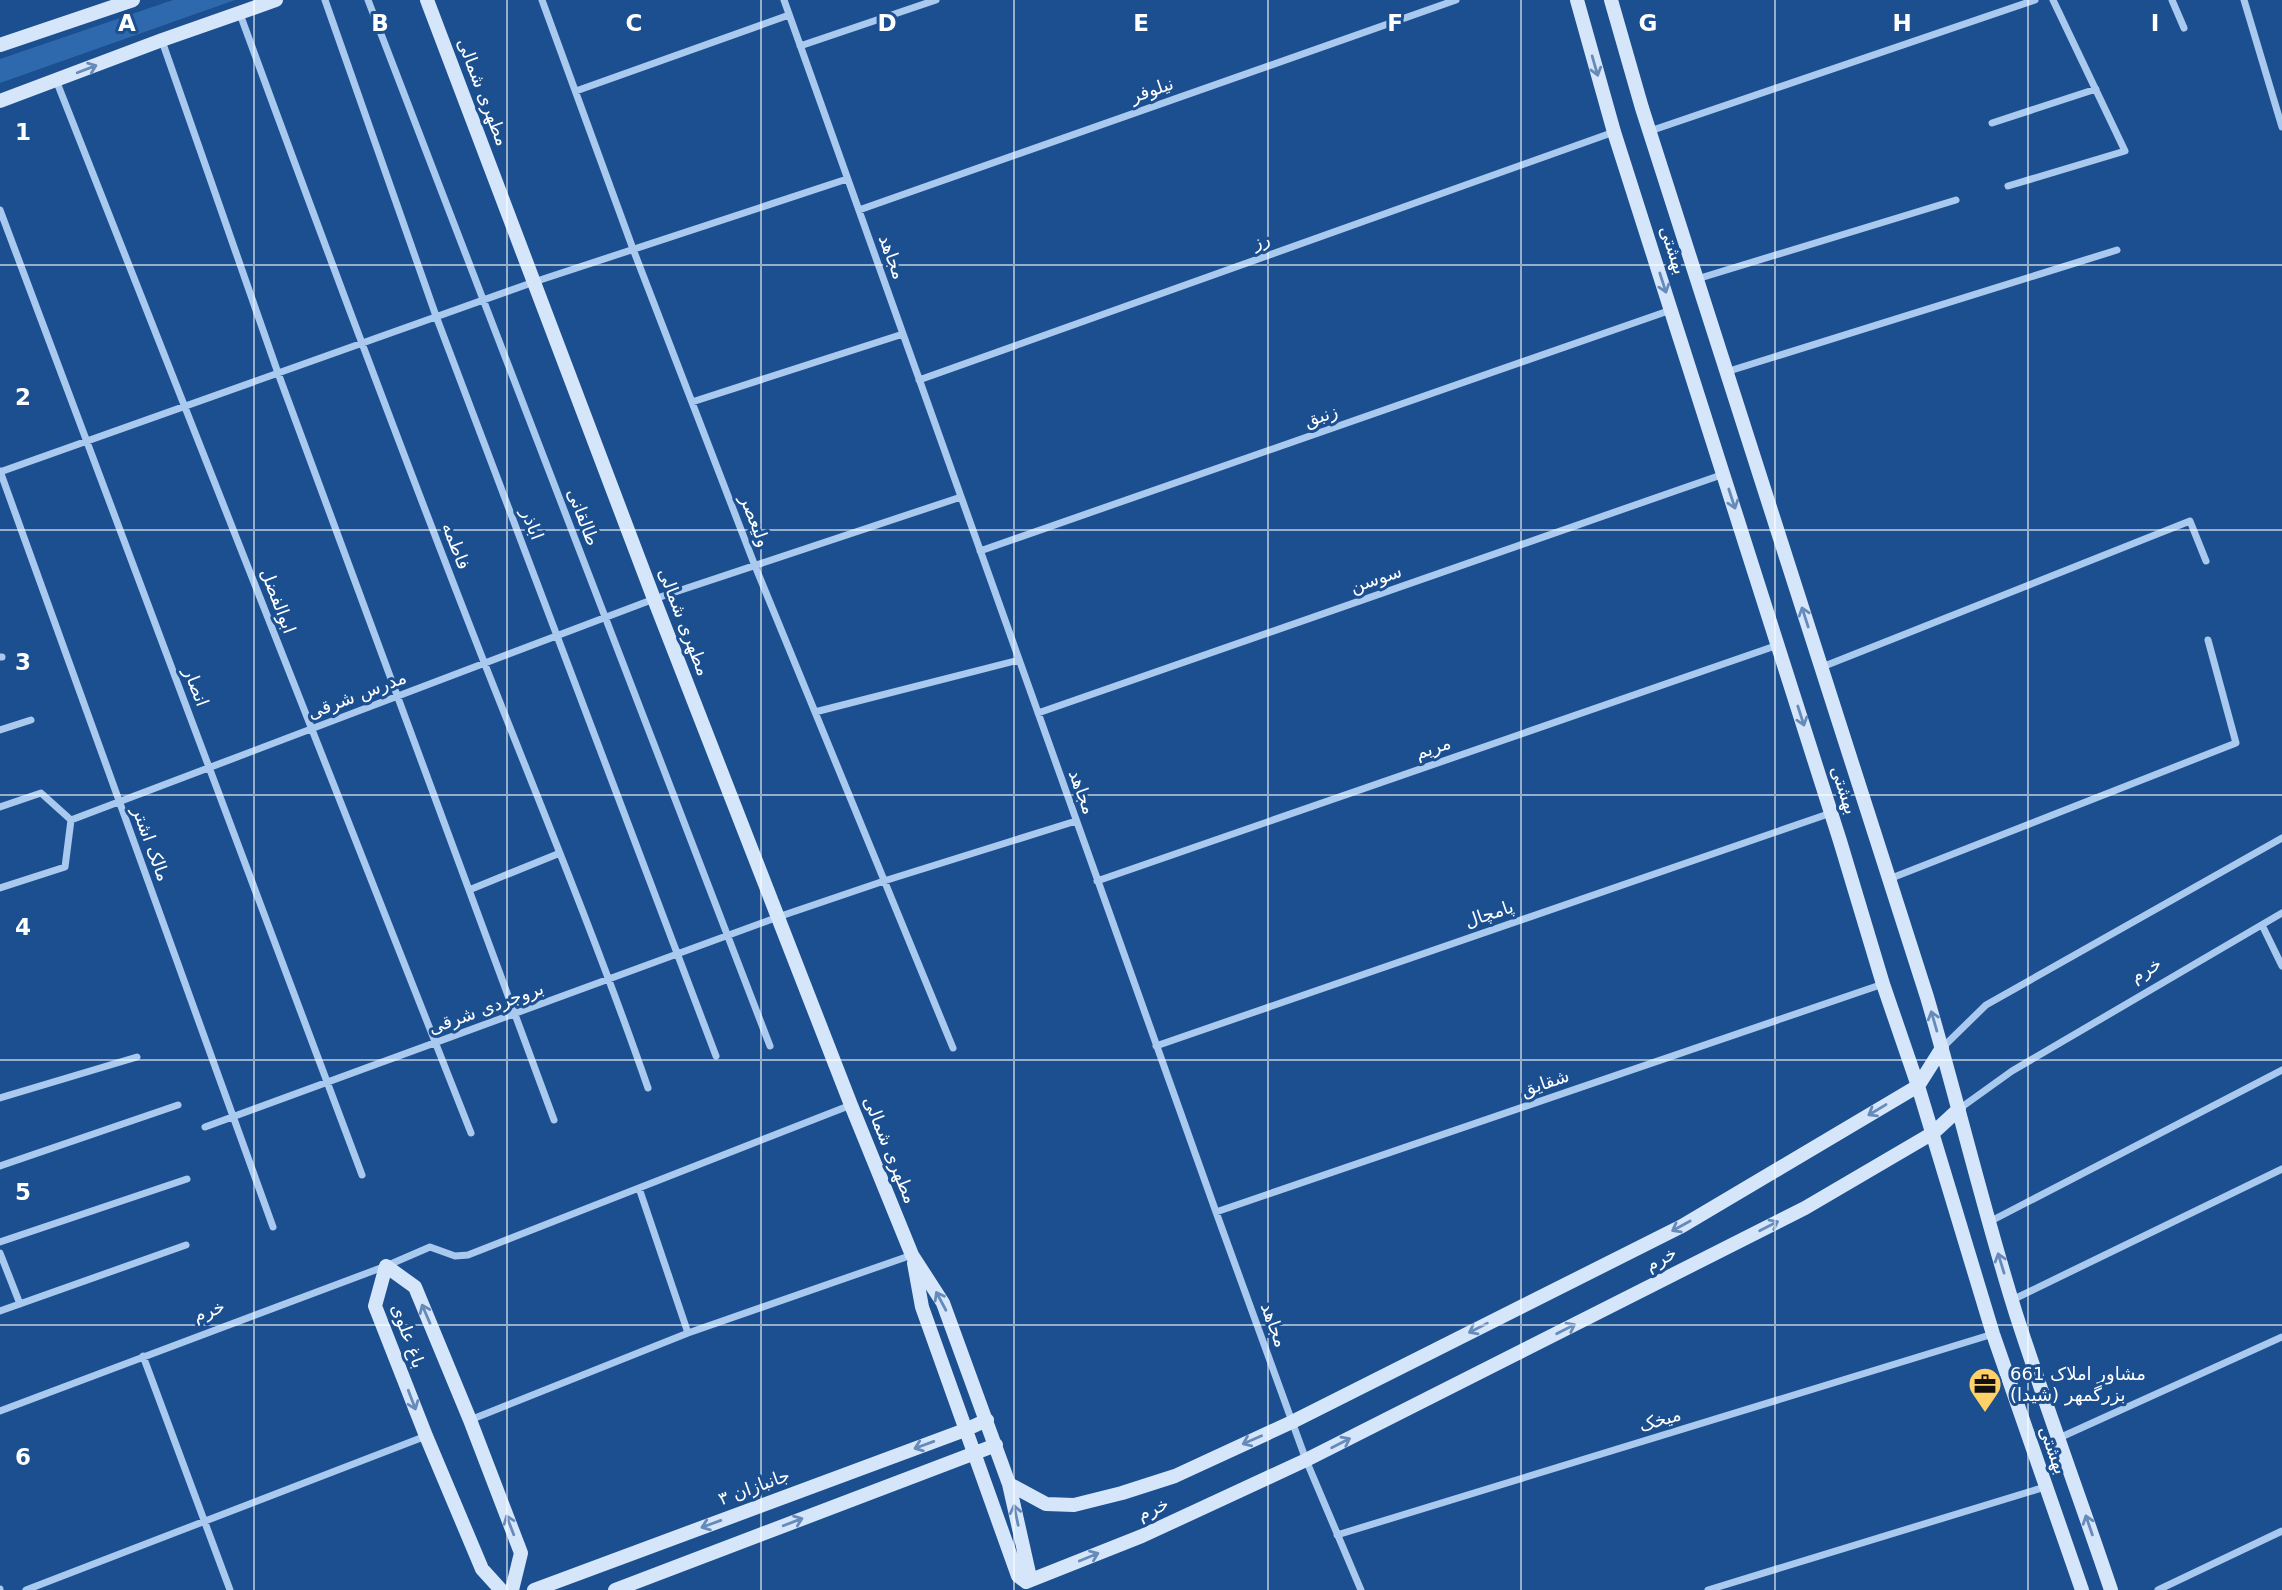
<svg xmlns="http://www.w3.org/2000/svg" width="2282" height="1590" font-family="'DejaVu Sans','Noto Naskh Arabic',sans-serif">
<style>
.green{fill:#2e69ad}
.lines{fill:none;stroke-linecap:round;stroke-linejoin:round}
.street{stroke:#a9c9ee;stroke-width:7}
.secondary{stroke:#d6e6fa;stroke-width:14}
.oneway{stroke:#668bba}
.grid{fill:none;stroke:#fff;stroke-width:2;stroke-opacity:0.55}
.labels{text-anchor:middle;stroke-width:6;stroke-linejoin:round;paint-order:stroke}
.street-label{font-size:18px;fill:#fff;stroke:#1b4f8f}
.poi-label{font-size:18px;fill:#fff;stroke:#1b4f8f;text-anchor:start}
.grid-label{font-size:23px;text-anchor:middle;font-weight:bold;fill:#fff;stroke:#1b4f8f;stroke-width:6;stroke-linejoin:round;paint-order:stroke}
</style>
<rect width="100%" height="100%" fill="#1b4f8f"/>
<path class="green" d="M173 0H235L0 83V59Z"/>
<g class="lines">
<path class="street" d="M325 0 436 316 716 1056
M368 0 770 1046
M542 0 633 249 755 566 953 1048
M784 0 1216 1212 1306 1460 1361 1590
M2172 0 2184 28
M2244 0 2282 127
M240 14C319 230 400 447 484 662 540 804 598 944 648 1088
M162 41 278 373 554 1120
M800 46 936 0
M56 80 471 1133
M576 91 789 15
M1992 123 2096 89
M1650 131 2035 0
M2008 186 2125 151 2053 0
M0 210 362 1175
M859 210 1456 0
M1697 279 1956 200
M1726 372 2117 250
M919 380 1614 132
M692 402 903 334
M0 471 273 1227
M0 472 534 282 847 179
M980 551 1671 310
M0 657H2
M1822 667 2190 521 2206 561
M815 712 1019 660
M1038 713 1724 474
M0 730 31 720
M0 807 41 793 71 820 65 867 0 888
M71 820 654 599 961 497
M1889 879 2236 743 2208 640
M1097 881 1778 645
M469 890 560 853
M2262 925 2282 966
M1156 1046 1831 813
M1942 1048 1986 1005 2282 838
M0 1098 137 1057
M1959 1109 2012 1071 2282 913
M205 1127 778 917 884 881 1076 821
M0 1166 178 1105
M639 1188 688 1333
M1216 1212 1883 984
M1989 1222 2282 1070
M0 1242 187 1179
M0 1253 20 1304
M2012 1300 2282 1169
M0 1311 186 1245
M143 1356 230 1590
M0 1411 386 1266 430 1247 455 1256 468 1255 851 1105
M470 1420 688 1333 912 1255
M2059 1438 2282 1337
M1337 1535 1993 1334
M0 1589V1590
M26 1590 426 1436
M1708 1590 2045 1487
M2158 1590 2282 1531"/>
<path class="secondary" d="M427 0 654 599 851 1105 912 1255 943 1303 1009 1484 1029 1573 1026 1582
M1577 0 1614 132 1840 841 1883 984 1918 1086 1993 1334 2082 1590
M1611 0 1642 108 1927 997C1958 1102 1983 1209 2016 1314 2046 1407 2080 1498 2111 1590
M0 45 133 0
M0 101 162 40 276 0
M914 1263 922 1307 1018 1576 1026 1582
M1009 1484 1046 1504 1074 1505 1122 1493 1175 1476 1292 1422 1682 1226 1918 1086 1942 1048
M1026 1582 1142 1536 1306 1460 1805 1208 1933 1133 1959 1109
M501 1590 482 1569 426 1436 375 1306 386 1266 415 1287 470 1420 521 1553 512 1590
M534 1590 965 1430 987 1420
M615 1590 996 1445"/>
</g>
<defs><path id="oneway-shaft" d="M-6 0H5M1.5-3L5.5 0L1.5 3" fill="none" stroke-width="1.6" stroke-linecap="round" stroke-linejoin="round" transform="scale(1.75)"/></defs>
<g class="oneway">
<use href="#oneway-shaft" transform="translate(1595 66) rotate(74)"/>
<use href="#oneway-shaft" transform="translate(87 69) rotate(-21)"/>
<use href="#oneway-shaft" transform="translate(1663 283) rotate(72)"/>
<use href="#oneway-shaft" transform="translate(1732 499) rotate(72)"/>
<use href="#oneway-shaft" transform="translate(1805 617) rotate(-108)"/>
<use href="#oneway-shaft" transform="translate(1801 716) rotate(72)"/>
<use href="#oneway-shaft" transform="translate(1934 1021) rotate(-106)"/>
<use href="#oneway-shaft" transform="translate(1877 1110) rotate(149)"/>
<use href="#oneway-shaft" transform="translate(1681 1226) rotate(151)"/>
<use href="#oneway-shaft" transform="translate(1769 1226) rotate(-27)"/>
<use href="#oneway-shaft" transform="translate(2001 1263) rotate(-107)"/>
<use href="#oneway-shaft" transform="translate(941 1301) rotate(-118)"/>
<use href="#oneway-shaft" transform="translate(426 1314) rotate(-113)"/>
<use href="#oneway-shaft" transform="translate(1478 1328) rotate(153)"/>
<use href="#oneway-shaft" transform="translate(1566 1329) rotate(-27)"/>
<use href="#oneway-shaft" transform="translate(412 1400) rotate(69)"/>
<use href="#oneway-shaft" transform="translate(1252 1440) rotate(156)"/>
<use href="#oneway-shaft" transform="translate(1341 1443) rotate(-27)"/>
<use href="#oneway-shaft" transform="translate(924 1445) rotate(160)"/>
<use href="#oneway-shaft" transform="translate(1016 1515) rotate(-102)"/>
<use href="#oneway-shaft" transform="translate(793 1522) rotate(-21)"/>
<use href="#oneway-shaft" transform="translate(711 1524) rotate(160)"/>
<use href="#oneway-shaft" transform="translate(510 1525) rotate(-111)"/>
<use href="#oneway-shaft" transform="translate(2089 1525) rotate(-109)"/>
<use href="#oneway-shaft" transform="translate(1089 1557) rotate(-22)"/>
</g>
<path class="grid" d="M254 0V1590M507 0V1590M761 0V1590M1014 0V1590M1268 0V1590M1521 0V1590M1775 0V1590M2028 0V1590M0 265H2282M0 530H2282M0 795H2282M0 1060H2282M0 1325H2282"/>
<defs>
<symbol id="office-pin" viewBox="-11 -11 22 30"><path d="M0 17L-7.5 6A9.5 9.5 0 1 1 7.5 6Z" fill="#ffd166" stroke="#1b4f8f"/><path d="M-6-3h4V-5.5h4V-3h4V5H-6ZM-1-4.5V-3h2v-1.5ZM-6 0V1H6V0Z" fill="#111"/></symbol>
</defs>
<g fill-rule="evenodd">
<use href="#office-pin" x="1966" y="1365" width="38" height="52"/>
</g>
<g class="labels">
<g class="street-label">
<text transform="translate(1152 90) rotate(-19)" y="6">نیلوفر</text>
<text transform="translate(483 92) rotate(69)" y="6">مطهری شمالی</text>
<text transform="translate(1261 241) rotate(-20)" y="6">رز</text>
<text transform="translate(1673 250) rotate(72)" y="6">بهشتی</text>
<text transform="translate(892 257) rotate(70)" y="6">مجاهد</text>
<text transform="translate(1321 416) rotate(-19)" y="6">زنبق</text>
<text transform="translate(583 517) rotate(69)" y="6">طالقانی</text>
<text transform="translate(755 521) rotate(69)" y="6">ولیعصر</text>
<text transform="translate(532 524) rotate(69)" y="6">اباذر</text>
<text transform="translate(456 546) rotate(69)" y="6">فاطمه</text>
<text transform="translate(1376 579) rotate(-19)" y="6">سوسن</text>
<text transform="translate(278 601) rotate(69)" y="6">ابوالفضل</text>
<text transform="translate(684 622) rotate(69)" y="6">مطهری شمالی</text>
<text transform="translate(196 687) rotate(69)" y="6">انصار</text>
<text transform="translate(357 695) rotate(-21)" y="6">مدرس شرقی</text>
<text transform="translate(1433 748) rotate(-19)" y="6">مریم</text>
<text transform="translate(1844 790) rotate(72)" y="6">بهشتی</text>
<text transform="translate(1082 792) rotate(70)" y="6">مجاهد</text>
<text transform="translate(151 844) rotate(70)" y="6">مالک اشتر</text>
<text transform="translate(1489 914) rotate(-19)" y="6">پامچال</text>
<text transform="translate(2146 970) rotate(-30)" y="6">خرم</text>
<text transform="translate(486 1008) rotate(-20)" y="6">بروجردی شرقی</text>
<text transform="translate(1545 1083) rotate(-19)" y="6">شقایق</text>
<text transform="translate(890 1150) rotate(68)" y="6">مطهری شمالی</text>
<text transform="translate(1661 1259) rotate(-27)" y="6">خرم</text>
<text transform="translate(209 1311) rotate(-20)" y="6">خرم</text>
<text transform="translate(1274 1325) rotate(70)" y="6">مجاهد</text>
<text transform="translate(408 1336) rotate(70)" y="6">باغ علوی</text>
<text transform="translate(1660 1420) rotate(-17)" y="6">میخک</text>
<text transform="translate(2053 1450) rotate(70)" y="6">بهشتی</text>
<text transform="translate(754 1487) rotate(-20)" y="6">جانبازان ۳</text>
<text transform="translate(1153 1509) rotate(-24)" y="6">خرم</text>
</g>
<g class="poi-label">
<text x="2010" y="1380">مشاور املاک 661<tspan x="2010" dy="21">بزرگمهر (شیدا)</tspan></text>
</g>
</g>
<g class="grid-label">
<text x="127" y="31">A</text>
<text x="380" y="31">B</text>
<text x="634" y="31">C</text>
<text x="887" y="31">D</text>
<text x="1141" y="31">E</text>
<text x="1395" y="31">F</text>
<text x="1648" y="31">G</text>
<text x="1902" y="31">H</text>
<text x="2155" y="31">I</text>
<text x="23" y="140">1</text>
<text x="23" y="405">2</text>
<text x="23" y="670">3</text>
<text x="23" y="935">4</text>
<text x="23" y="1200">5</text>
<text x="23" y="1465">6</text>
</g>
</svg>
